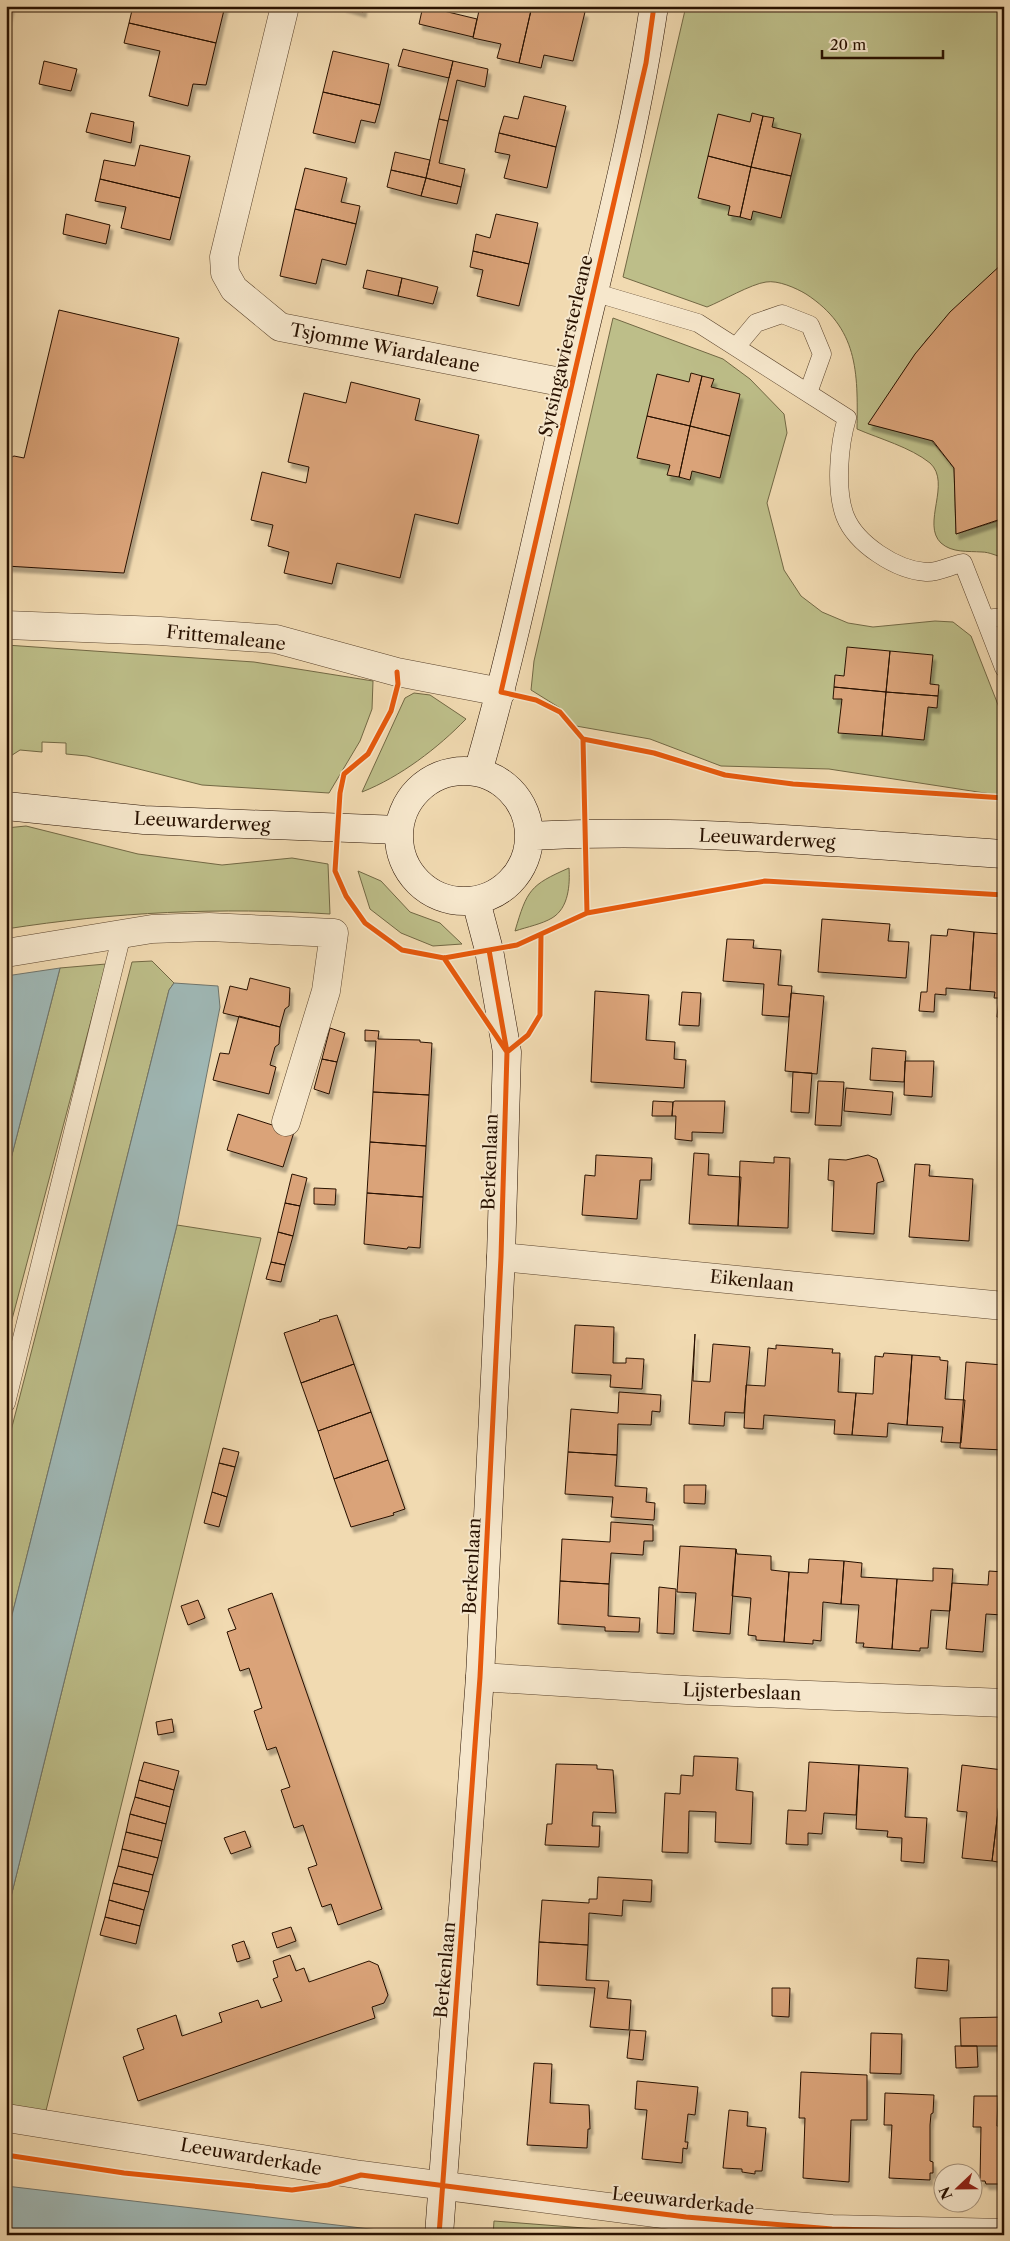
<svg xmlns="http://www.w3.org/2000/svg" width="1010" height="2241" font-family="'Libre Caslon Text',serif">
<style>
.green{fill:#bdbe89;stroke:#726844}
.water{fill:#9fb8b6;stroke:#6f756d}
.building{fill:#daa379;stroke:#281100;filter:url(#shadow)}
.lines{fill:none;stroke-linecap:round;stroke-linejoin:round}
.service-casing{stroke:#5a432c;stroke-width:19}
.minor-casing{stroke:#5a432c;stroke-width:29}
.secondary-casing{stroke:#281100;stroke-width:29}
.service{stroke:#f6e7cc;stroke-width:18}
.minor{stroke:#f6e7cc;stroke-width:28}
.secondary{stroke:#f6e7cc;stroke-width:28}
.cycleway-casing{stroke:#f6e7cc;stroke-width:8}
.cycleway{stroke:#e8590c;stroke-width:5}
.labels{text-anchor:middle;stroke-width:4;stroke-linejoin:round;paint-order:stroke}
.street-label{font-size:18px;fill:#281100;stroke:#f6e7cc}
</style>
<defs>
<filter id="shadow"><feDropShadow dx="3" dy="5.5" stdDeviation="1" flood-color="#0004"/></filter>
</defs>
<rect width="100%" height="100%" fill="#f1dab1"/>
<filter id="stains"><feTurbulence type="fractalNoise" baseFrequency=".004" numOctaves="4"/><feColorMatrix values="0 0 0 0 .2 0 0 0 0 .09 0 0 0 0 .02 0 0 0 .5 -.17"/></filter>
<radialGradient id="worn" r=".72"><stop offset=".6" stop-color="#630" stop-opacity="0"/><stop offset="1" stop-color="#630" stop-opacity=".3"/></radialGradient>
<path class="green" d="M686 6 1004 7V262L928 338 912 359 869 424 931 440 954 468 956 534 1004 519V558C997 556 989 552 982 552 968 551 952 553 941 543 921 524 952 483 930 463 910 447 880 439 857 429 858 371 858 328 806 294 796 288 778 280 766 282 751 284 722 301 707 307L623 277Z
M613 318 723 359 750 379 784 414 787 433 767 503 784 570 801 596 822 612 848 623 873 627 935 621 953 622 971 636 1004 720V796L829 769 721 766 650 739 576 726 560 708 531 690 534 661Z
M6 645 254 662 373 681 372 709 360 741 329 793 202 785 87 756 66 754V743L42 742V752L20 750 6 759Z
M414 693 430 695 466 719C438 748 400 777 362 792L405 698Z
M26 826 138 854 222 865 292 858 328 864 330 914C221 907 114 912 6 929V828Z
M569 868C570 884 569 908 552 918 542 924 527 927 515 931 527 890 530 885 569 868Z
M358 871 381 881 410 912 440 923 462 944 433 946 401 933 370 909Z
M152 961 174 983 169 990 6 1639V1450L132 962Z
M106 964 6 1342V1178L60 968Z
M177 1225 261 1238 40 2135 6 2131V1917Z
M494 2221 674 2235H493Z"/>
<path class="water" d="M60 968 6 1178V976Z
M174 983 218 986 220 1007 177 1225 6 1917V1639L169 990Z
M6 2186 387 2231V2235H6Z"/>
<path class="building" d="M6 6H11L6 26Z
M133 6H148L169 11 170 6H225L216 43 129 23Z
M343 6H364L363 12Z
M423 6 477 19 473 37 419 24Z
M480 6H532L519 63 497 58 501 44 473 38Z
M532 6H560L585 12 573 61 544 55 541 68 519 63Z
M129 23 216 43 206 85 193 84 188 106 149 96 160 51 124 43Z
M403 49 453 61 449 78 398 66Z
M333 51 389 64 380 105 323 92Z
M44 61 77 69 71 91 39 84Z
M453 61 488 69 485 87 457 80 448 121 439 119Z
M323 92 380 105 375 123 361 120 355 143 313 133Z
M524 96 566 106 556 147 499 133 504 116 518 119Z
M91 113 134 122 131 143 86 132Z
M752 113 763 116 751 167 708 156 718 114 750 122Z
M763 116 774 118 772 127 801 134 791 176 751 167Z
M439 119 448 121 439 163 465 169 461 187 426 178Z
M499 133 556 147 547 188 504 178 510 155 495 152Z
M140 145 190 156 180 198 100 179 104 160 135 166Z
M395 152 430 160 426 178 391 170Z
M708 156 751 167 740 217 728 215 730 206 698 198Z
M751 167 791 176 781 218 753 211 751 220 740 217Z
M305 168 347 178 341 202 360 206 356 224 295 209Z
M391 170 426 178 421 196 387 187Z
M426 178 461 187 457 204 421 196Z
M100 179 180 198 170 240 121 228 126 207 95 201Z
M295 209 356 224 346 265 322 259 316 284 280 276Z
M66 214 110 225 106 244 63 234Z
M496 214 538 223 529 264 473 251 476 234 490 238Z
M473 251 529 264 519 306 477 296 483 270 470 267Z
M1004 262V518L956 534 954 468 933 441 868 424 915 354 950 312Z
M367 270 402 278 398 296 363 288Z
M402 278 438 287 433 304 398 296Z
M59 310 179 338 124 573 6 566V460L14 456 24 458Z
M691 373 702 376 690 426 647 416 657 374 689 382Z
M702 376 714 379 711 387 740 394 730 436 690 426Z
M351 382 420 399 415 420 479 435 458 524 415 514 400 578 337 563 332 584 284 573 289 552 268 546 273 525 251 520 262 472 306 483 309 467 288 462 304 393 346 403Z
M647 416 690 426 679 477 667 475 670 465 637 458Z
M690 426 730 436 720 478 692 471 690 480 679 477Z
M847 647 890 651 886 692 834 687 835 675 844 676Z
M890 651 933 655 930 684 939 685 938 696 886 692Z
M834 687 886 692 882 736 838 733 842 699H833Z
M886 692 938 696 937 708 928 707 924 740 882 736Z
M822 919 890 924 888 941 909 942 906 978 818 972Z
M948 929 974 932 970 990 946 988V995L935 994 934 1012 919 1011 921 992H927L931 935 947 936Z
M974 932 1001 934V940H1004V1018L997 1017 999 998H994L995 992 970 990Z
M727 939 754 940 753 948 781 950 778 985 792 986 789 1017 762 1015 764 984 723 981Z
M250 978 290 988 289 1006 285 1009 280 1027 223 1013 230 986 247 990Z
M595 991 649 995 646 1040 675 1042 674 1059 686 1060 684 1088 591 1082Z
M682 992 701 993 699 1026 679 1025Z
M791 993 824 996 817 1074 785 1071Z
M239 1016 280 1027 279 1044 275 1047 270 1065 276 1067 269 1094 213 1080 220 1053 229 1054Z
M330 1028 345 1033 337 1062 322 1059Z
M365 1030 379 1031 378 1039 420 1040V1042L432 1043 429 1095 373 1092 376 1041H365Z
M872 1048 906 1051 904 1082 870 1080Z
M322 1059 337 1062 329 1094 314 1089Z
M905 1061H934L932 1097 904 1095Z
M793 1072 812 1073 809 1113 791 1112Z
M818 1081 844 1082 841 1126 815 1125Z
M846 1088 893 1092 891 1115 844 1111Z
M373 1092 429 1095 426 1146 370 1142Z
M653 1101 673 1102 672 1116H652Z
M675 1101H725L723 1133 692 1132V1141L675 1139 676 1116H672L673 1102Z
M238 1114 294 1132 283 1167 227 1150Z
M370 1142 426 1146 423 1197 367 1193Z
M694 1153 709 1154 708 1175 741 1177 738 1226 689 1224Z
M596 1155 652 1158 651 1180H640L637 1219 582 1215 585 1175 595 1176Z
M868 1155 877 1159 884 1181 877 1183 874 1234 832 1231 834 1181 828 1180 829 1159 846 1160Z
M774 1157 790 1158 788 1228 738 1226 740 1161 774 1163Z
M915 1164 930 1165 929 1176 973 1179 969 1241 909 1237Z
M292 1174 307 1178 300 1206 285 1203Z
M314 1188 336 1189 335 1205 314 1204Z
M367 1193 423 1197 420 1248 408 1247 407 1249 364 1244Z
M285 1203 300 1206 293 1236 278 1232Z
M1004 1213V1244H1001Z
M278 1232 293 1236 285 1265 271 1262Z
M271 1262 285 1265 281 1282 266 1279Z
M337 1315 354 1364 301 1383 284 1333 320 1321 319 1320Z
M575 1325 614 1327 613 1363H626V1358L644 1359 642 1389 610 1387 611 1375 572 1373Z
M695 1334 693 1381 710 1382 713 1344 750 1347 744 1413 725 1412 724 1426 689 1424Z
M776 1345 833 1349 832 1353H840L838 1392 856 1393 852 1435 834 1434 835 1420 764 1415 763 1429 744 1428 746 1385 765 1386 768 1348 776 1349Z
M884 1353 912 1355 907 1425 888 1423 887 1437 852 1435 856 1393 873 1394 875 1356 883 1357Z
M912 1355 940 1357V1360L948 1361 945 1399 965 1400 961 1443 941 1442 943 1427 907 1425Z
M966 1362 1003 1365 1000 1403H1004V1450L960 1448Z
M354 1364 371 1412 318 1431 301 1383Z
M619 1392 661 1395 660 1412 652 1411 651 1425 618 1424 617 1455 568 1452 571 1409 618 1413Z
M371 1412 388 1460 334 1479 318 1431Z
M223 1448 239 1452 235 1467 219 1463Z
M568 1452 617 1455 615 1486 647 1488 646 1502 655 1503 654 1520 611 1517 613 1497 565 1494Z
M388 1460 405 1509 393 1513 394 1515 351 1527 334 1479Z
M219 1463 235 1467 227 1497 212 1492Z
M684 1485H706L705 1504 684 1503Z
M212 1492 227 1497 219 1527 204 1523Z
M611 1522 653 1525V1541H644L643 1555 611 1553 609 1584 560 1581 562 1539 610 1542Z
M680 1546 736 1549 730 1634 693 1631 696 1593 677 1592Z
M736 1549 737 1554 771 1556V1570L789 1572 784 1642 756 1640V1636L748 1635 751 1598 732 1596Z
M809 1559 844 1561 841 1604 823 1602 821 1641 813 1640V1644L784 1642 789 1572 808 1573Z
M844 1561 862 1563 861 1577 897 1579 892 1649 863 1647 864 1643H856L859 1605 841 1604Z
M933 1568 953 1569 950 1611 931 1610 928 1648H920V1651L892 1649 897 1579 933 1581Z
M989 1571 1004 1572 1003 1615 986 1614 983 1652 946 1649 952 1583 988 1585Z
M560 1581 609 1584 608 1616 640 1618 639 1632 605 1631V1627L558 1624Z
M659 1587 676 1589 674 1634 657 1633Z
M272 1593 382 1909 338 1925 331 1904 322 1907 308 1868 317 1865 303 1825 294 1828 281 1790 290 1787 276 1747 267 1750 254 1711 262 1708 249 1668 240 1671 227 1632 236 1629 228 1609Z
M1004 1596V1631L1001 1630Z
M198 1600 205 1618 188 1625 181 1606Z
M172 1719 174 1732 158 1735 156 1722Z
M694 1756 738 1758 736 1790 753 1792 751 1844 715 1842 716 1812 689 1811 688 1853 662 1852 665 1793 680 1794 681 1775 693 1776Z
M144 1762 179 1771 174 1790 139 1780Z
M809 1762 859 1765 856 1815 824 1813 822 1834 808 1833V1845L786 1844 788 1810 806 1811Z
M556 1764 597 1765V1769L613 1770 616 1813 593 1812 592 1826H600L599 1847 545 1845 547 1824H552Z
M859 1765 908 1768 905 1817 927 1818 924 1863 901 1861 902 1838 887 1837 888 1831 856 1829Z
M962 1765 1003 1770 992 1861 962 1858 967 1812 957 1811Z
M1003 1770H1004V1863L992 1861Z
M139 1780 174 1790 170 1807 135 1797Z
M135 1797 170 1807 166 1824 130 1814Z
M130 1814 166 1824 162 1841 126 1832Z
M245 1831 251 1847 231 1854 224 1838Z
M126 1832 162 1841 158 1858 122 1849Z
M122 1849 158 1858 153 1875 118 1866Z
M118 1866 153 1875 149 1892 113 1883Z
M598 1877 652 1880 651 1902 623 1900 622 1916 589 1913 588 1945 539 1942 542 1900 589 1903V1899H597Z
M113 1883 149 1892 144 1910 109 1900Z
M109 1900 144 1910 140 1926 105 1917Z
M105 1917 140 1926 136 1944 100 1935Z
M291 1927 296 1941 277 1948 272 1933Z
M244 1941 250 1958 237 1962 232 1945Z
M539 1942 588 1945 586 1980 609 1981 607 1998 631 2000 629 2030 590 2027 595 1988 537 1985Z
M290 1955 296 1971 304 1968 309 1982 369 1961 378 1965 388 1995 384 2003 372 2007 375 2018 138 2101 123 2057 144 2049 137 2029 176 2015 182 2036 222 2022 219 2013 258 2000 261 2008 282 2001 273 1979 278 1977 273 1961Z
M917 1958 949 1960 947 1991 915 1988Z
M772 1988H790L789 2017 772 2016Z
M1004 2017V2046H961L960 2018Z
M630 2030 646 2031 643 2060 627 2058Z
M871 2033 902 2034 901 2074 870 2073Z
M955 2046H977L978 2067 956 2068Z
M534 2063 552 2064 550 2103 589 2105 590 2129H588L587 2148 527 2145Z
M801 2072 867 2075V2120H851L849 2182 803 2178 805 2118H799Z
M637 2081 698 2087 695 2115 688 2114 685 2142H688L687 2149 683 2148 682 2163 642 2159 647 2110 635 2109Z
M885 2093 934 2095 933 2113 931 2114 930 2125V2161L933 2162V2173H930V2180L889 2178 892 2125H884Z
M974 2096H998L997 2126 1004 2127V2182H1000L999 2184H986L985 2181H980L981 2127H973Z
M729 2110 748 2112 747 2126 766 2128 762 2171H755V2174L742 2172V2169L723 2168Z"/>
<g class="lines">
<defs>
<path id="service" d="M593 292 698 323 847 418C839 444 835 490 845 516 856 544 896 570 926 572 937 573 952 565 963 563L985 619 1004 617
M736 347 756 323 782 314 810 325 822 354 808 393
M985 619 1004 668
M6 1403 122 934"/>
<path id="minor" d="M285 6 224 257 225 273 234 289 280 327 571 384
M6 625 160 631 276 639 397 672 501 692
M6 953 152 929 209 927 334 933 326 991 286 1122
M501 1257 1004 1306
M480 1677 687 1690 1004 1703
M7 2118 361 2175 686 2217 832 2229 1004 2233"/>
<path id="secondary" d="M399 836a65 65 0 1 1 130 0a65 65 0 1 1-130 0Z
M478 772C515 644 541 514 572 384 601 259 635 134 654 6
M6 806 144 820 399 830
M530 836C688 827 846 844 1004 854
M439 2235 480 1677 501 1257 507 1052 489 950 476 901"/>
</defs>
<use href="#service" class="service-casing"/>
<use href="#minor" class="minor-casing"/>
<use href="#secondary" class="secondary-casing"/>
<use href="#service" class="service"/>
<use href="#minor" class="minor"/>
<use href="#secondary" class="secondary"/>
<defs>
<path id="cycleway" d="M654 6 646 63 501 692 536 700 560 712 583 739 654 753 725 775 793 784 1004 798
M397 672 398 684 391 711 368 754 344 774 340 793 335 871 346 896 365 923 402 950 444 958 517 945 587 913 765 881 1004 895
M583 739 587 913
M444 958 507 1052 528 1035 540 1015 541 935
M6 2155 124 2173 292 2190 328 2185 361 2175 686 2217 832 2229 1004 2233
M439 2235 480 1677 501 1257 507 1052 489 950"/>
</defs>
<use href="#cycleway" class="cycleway-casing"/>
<use href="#cycleway" class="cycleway"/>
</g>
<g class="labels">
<g class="street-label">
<text transform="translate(566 346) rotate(-77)" y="6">Sytsingawiersterleane</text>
<text transform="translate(385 348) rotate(11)" y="6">Tsjomme Wiardaleane</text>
<text transform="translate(226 638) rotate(6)" y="6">Frittemaleane</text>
<text transform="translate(202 822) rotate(3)" y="6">Leeuwarderweg</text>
<text transform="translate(767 839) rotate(3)" y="6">Leeuwarderweg</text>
<text transform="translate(490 1162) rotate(-88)" y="6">Berkenlaan</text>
<text transform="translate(752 1281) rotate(6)" y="6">Eikenlaan</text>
<text transform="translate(472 1566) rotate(-87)" y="6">Berkenlaan</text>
<text transform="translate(742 1692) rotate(2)" y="6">Lijsterbeslaan</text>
<text transform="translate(445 1970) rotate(-85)" y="6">Berkenlaan</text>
<text transform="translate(251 2157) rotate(10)" y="6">Leeuwarderkade</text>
<text transform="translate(683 2201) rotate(6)" y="6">Leeuwarderkade</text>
</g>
</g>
<rect width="1010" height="2241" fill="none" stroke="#f1dab1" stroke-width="25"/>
<rect x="8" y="8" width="995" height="2226" fill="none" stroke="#281100" stroke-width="2.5"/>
<rect x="12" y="12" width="985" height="2216" fill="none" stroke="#281100"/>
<g transform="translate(958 2188) rotate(248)"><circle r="24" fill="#f6e7cc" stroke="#a4917a"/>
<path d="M0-4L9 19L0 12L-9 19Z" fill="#8f2418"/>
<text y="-8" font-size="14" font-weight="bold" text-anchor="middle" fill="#281100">N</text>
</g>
<path d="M822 50v8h121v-8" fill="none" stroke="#281100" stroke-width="2.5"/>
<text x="830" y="50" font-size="15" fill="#281100" stroke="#f6e7cc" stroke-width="4" paint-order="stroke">20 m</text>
<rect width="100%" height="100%" filter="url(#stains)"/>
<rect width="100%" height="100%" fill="url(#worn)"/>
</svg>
